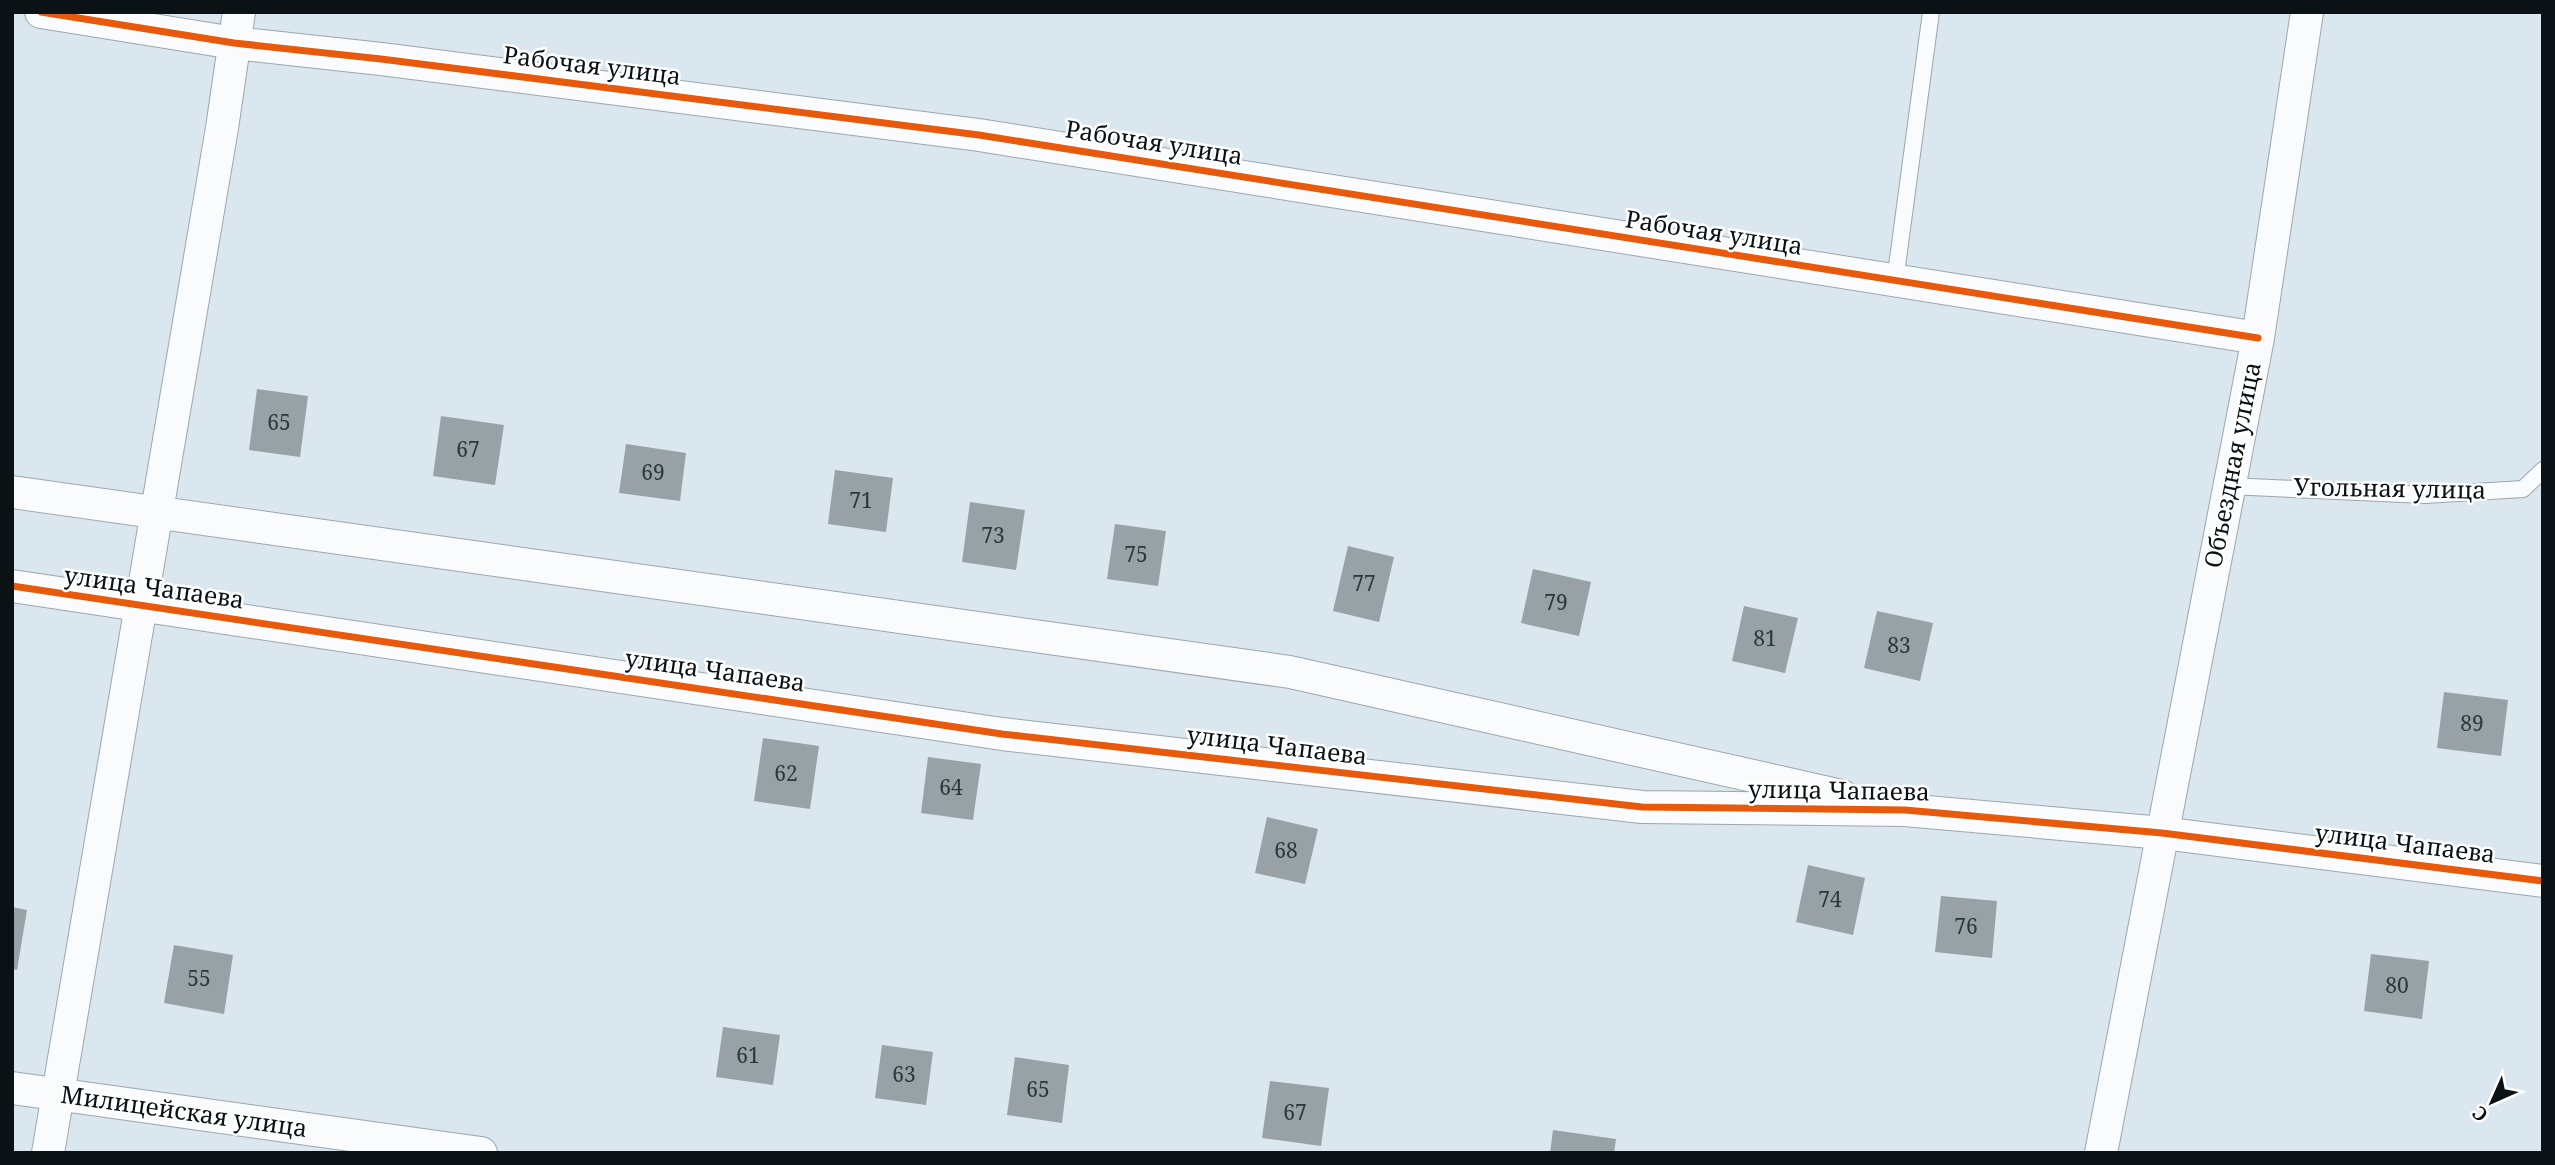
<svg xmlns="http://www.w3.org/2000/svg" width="2555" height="1165" font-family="'Noto Serif',serif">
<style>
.building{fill:#97a1a6}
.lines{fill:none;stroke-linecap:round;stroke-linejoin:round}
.service-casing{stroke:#9ca7ac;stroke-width:18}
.minor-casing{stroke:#9ca7ac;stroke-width:34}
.service{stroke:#f9fbfc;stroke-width:16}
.minor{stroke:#f9fbfc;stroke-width:32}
.cycleway-casing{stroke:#fff;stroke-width:11}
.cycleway{stroke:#e8590c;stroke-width:7}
.labels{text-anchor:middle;stroke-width:5;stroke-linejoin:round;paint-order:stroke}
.number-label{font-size:21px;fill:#2d363a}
.street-label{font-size:24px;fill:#0a1216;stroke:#fff}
</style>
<rect width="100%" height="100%" fill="#dae7ee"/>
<path class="building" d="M257 389 308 396 300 457 249 450Z
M441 416 504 425 495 485 433 476Z
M626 444 686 453 680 501 619 493Z
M835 470 893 478 886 532 828 524Z
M970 502 1025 510 1016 570 962 562Z
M1115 524 1166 531 1158 586 1107 579Z
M1348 546 1394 557 1379 622 1333 611Z
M1533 569 1591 582 1579 636 1521 623Z
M1744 606 1798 618 1785 673 1732 661Z
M1877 611 1933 623 1920 681 1864 668Z
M2444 692 2508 700 2501 756 2437 748Z
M763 738 819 746 810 809 754 801Z
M928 757 981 764 973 820 921 813Z
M1267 817 1318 829 1305 884 1255 873Z
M1808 865 1865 878 1853 935 1796 922Z
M1941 896 1997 901 1992 958 1935 952Z
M12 907 27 910 17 970 12 969Z
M174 945 233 955 224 1014 164 1003Z
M2371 954 2429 961 2422 1019 2364 1011Z
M723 1027 780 1035 773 1085 716 1077Z
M882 1045 933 1052 926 1105 875 1098Z
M1015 1057 1069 1065 1062 1123 1007 1115Z
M1270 1081 1329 1088 1321 1146 1262 1138Z
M1553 1130 1616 1139 1614 1153H1550Z"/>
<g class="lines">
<defs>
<path id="service" d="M1895 281 1931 12
M2229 486 2425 495 2523 489 2543 470"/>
<path id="minor" d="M41 12 234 43 381 59 979 135 2258 338
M12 492 1290 672 1842 796
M12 586 1002 734 1642 807 1905 810 2162 833 2543 881
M12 1088 481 1153
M48 1153 222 128 239 12
M2101 1153 2258 338 2307 12"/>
</defs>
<use href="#service" class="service-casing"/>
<use href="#minor" class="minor-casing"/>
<use href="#service" class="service"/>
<use href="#minor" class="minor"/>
<defs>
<path id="cycleway" d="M41 12 234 43 381 59 979 135 2258 338
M12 586 1002 734 1642 807 1905 810 2162 833 2543 881"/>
</defs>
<use href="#cycleway" class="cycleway-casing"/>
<use href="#cycleway" class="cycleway"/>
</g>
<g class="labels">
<g class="number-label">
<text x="279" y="430">65</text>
<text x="468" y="457">67</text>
<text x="653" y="480">69</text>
<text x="861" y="508">71</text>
<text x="993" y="543">73</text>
<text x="1136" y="562">75</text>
<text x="1364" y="591">77</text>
<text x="1556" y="610">79</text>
<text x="1765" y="646">81</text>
<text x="1899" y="653">83</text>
<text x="2472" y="731">89</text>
<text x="786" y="781">62</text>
<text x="951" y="795">64</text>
<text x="1286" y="858">68</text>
<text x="1830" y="907">74</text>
<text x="1966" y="934">76</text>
<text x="199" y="986">55</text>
<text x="2397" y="993">80</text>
<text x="748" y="1063">61</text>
<text x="904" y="1082">63</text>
<text x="1038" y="1097">65</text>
<text x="1295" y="1120">67</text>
</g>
<g class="street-label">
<text transform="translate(592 66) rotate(7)" y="8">Рабочая улица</text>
<text transform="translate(1154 143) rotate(9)" y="8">Рабочая улица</text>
<text transform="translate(1714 233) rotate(9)" y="8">Рабочая улица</text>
<text transform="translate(2233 465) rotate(-79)" y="8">Объездная улица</text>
<text transform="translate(2390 489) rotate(1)" y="8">Угольная улица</text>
<text transform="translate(154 588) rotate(8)" y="8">улица Чапаева</text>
<text transform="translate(715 671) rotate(8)" y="8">улица Чапаева</text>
<text transform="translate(1277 746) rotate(7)" y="8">улица Чапаева</text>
<text transform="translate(1839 791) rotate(1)" y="8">улица Чапаева</text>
<text transform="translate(2405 844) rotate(7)" y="8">улица Чапаева</text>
<text transform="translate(184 1112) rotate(8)" y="8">Милицейская улица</text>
</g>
</g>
<rect width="2555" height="1165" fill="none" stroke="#0a1216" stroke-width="28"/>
<g transform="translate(2492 1102) rotate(225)" stroke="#ffffff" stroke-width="5" paint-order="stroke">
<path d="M0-5L12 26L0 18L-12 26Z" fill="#0a1216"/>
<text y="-10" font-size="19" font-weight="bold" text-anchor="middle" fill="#0a1216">С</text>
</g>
</svg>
